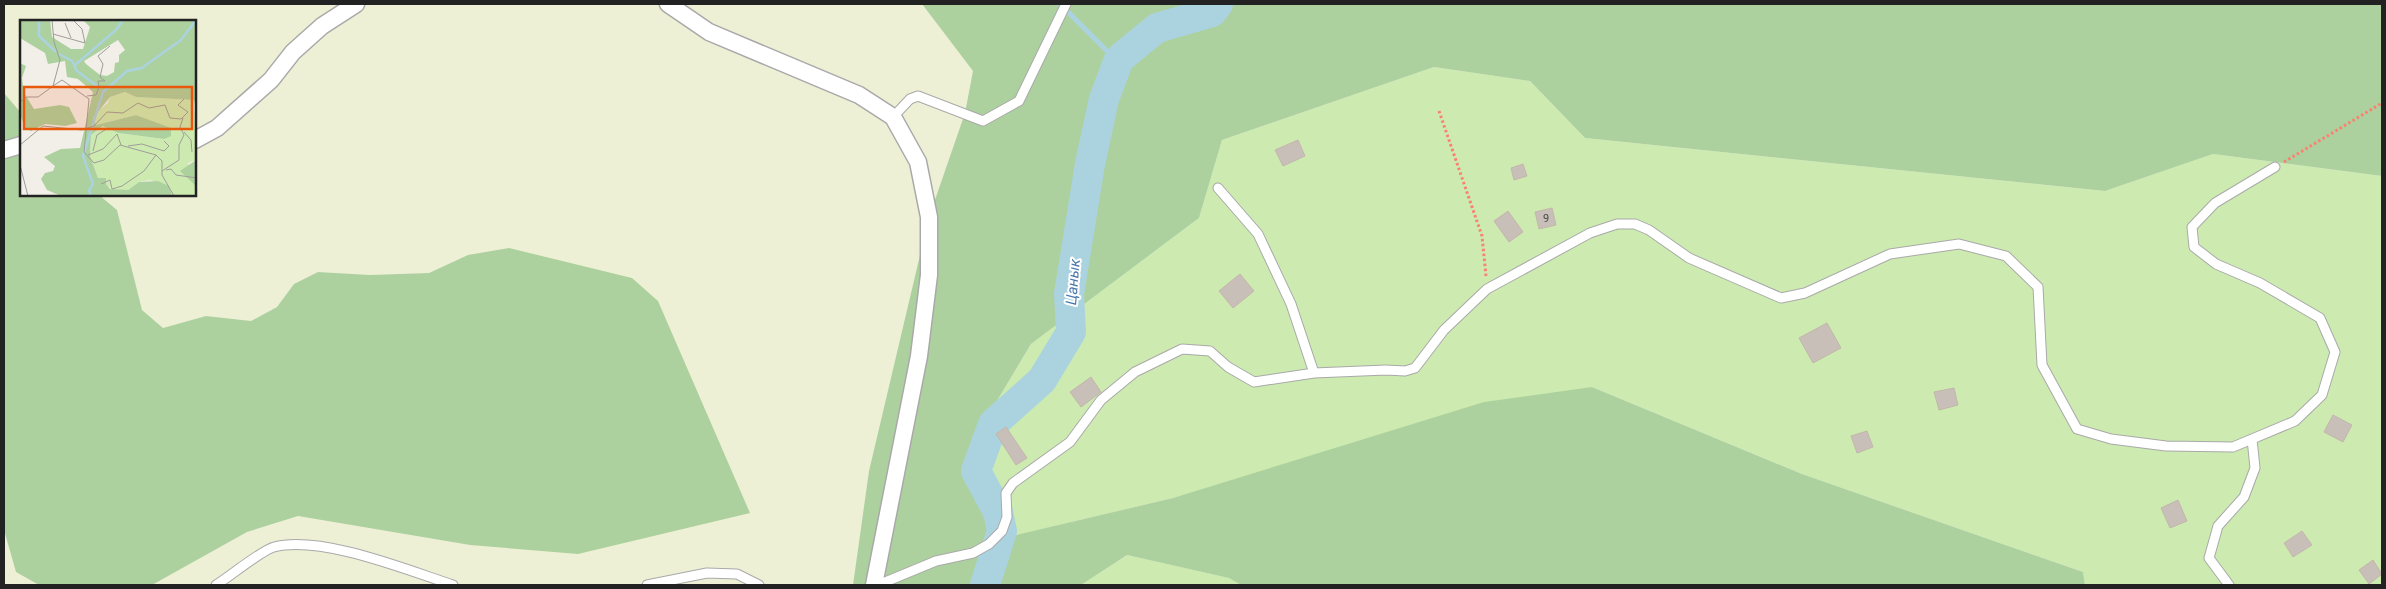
<svg xmlns="http://www.w3.org/2000/svg" width="2386" height="589" font-family="Roboto,sans-serif">
<style>
.farmland{fill:#eef0d5}
.grass{fill:#cdebb0}
.forest{fill:#add19e}
.lines{fill:none;stroke-linecap:round;stroke-linejoin:round}
.stream{stroke:#aad3df;stroke-width:5}
.river{stroke:#aad3df;stroke-width:30}
.building{fill:#c7bfb8;stroke:#c4b6ab}
.service-casing{stroke:#a9a9a9;stroke-width:11}
.minor-casing{stroke:#a9a9a9;stroke-width:19}
.path{stroke:#fa8072;stroke-width:3;stroke-dasharray:2.5 2.5;stroke-linecap:butt}
.service{stroke:#fff;stroke-width:9}
.minor{stroke:#fff;stroke-width:16}
.labels{text-anchor:middle;stroke-width:4;stroke-linejoin:round;paint-order:stroke}
.number-label{font-size:11px;fill:#4b4948}
.water-label{font-size:15px;font-style:italic;fill:#4a7aab;stroke:#fff}
.inset-river{fill:none;stroke:#aad3df;stroke-width:2.5}
.inset-road{fill:none;stroke:#9f9d99;stroke-width:1}
.view{fill:#e8590c;fill-opacity:0.15;stroke:#e8590c;stroke-width:2.5}
.inset-edge{fill:none;stroke:#222;stroke-width:2.5}
</style>
<rect width="100%" height="100%" fill="#f2efe9"/>
<path class="farmland" d="M4 4H922L973 71 965 113 929 217 869 471 853 585H152L247 532 299 516 470 545 468 255 429 273 370 275 318 272 294 284 277 307 251 321 206 316 163 328 142 310 117 210 99 195H195V21H21V113L4 93Z
M4 530 16 572 39 585H4Z"/>
<path class="grass" d="M1434 67 1530 81 1585 138 2105 191 2213 154 2382 176V585H2085L2083 572 1802 474 1592 387 1173 498 1017 535 976 436 1031 344 1199 218 1222 140Z
M1127 555 1230 578 1241 585H1081Z"/>
<path class="forest" d="M922 4H2382V176L2213 154 2105 191 1585 138 1530 81 1434 67 1222 140 1199 218 1031 344 976 436 1016 535 1173 498 1484 402 1592 387 1802 474 2083 572 2085 585H1241L1229 578 1127 555 1081 585H853L869 471 929 217 965 113 973 71Z
M4 93 21 113V195H99L117 210 142 310 163 328 206 316 251 321 277 307 294 284 318 272 370 275 429 273 468 255 509 248 632 278 658 301 750 513 578 554 470 545 298 516 247 532 152 585H39L16 572 4 530Z"/>
<g class="lines">
<path class="stream" d="M1060 4 1118 62"/>
<path class="river" d="M985 585 1002 531 998 512 976 471 993 424 1042 380 1071 332 1069 294 1090 164 1104 99 1119 59 1157 28 1212 12 1218 4"/>
</g>
<path class="building" d="M1298 140 1305 156 1283 166 1275 150Z
M1523 164 1527 176 1514 180 1511 168Z
M1552 208 1556 225 1539 229 1535 212Z
M1508 211 1523 232 1509 242 1494 221Z
M1240 274 1254 291 1233 308 1219 291Z
M1827 323 1841 348 1813 363 1799 338Z
M1091 377 1101 392 1081 407 1070 392Z
M1954 388 1958 405 1939 410 1934 392Z
M2333 415 2352 425 2343 442 2324 432Z
M1006 427 1027 458 1016 465 996 434Z
M1867 431 1873 447 1857 453 1851 436Z
M2178 500 2187 521 2170 528 2161 508Z
M2302 531 2312 545 2293 557 2284 543Z
M2373 560 2382 574 2369 584 2359 570Z"/>
<g class="lines">
<defs>
<path id="service" d="M893 117 910 99 918 96 983 121 1019 101 1066 4
M1218 188 1258 234 1291 304 1314 373
M216 585C229 577 262 550 274 547 321 535 407 570 453 585
M647 585 707 573 737 574 759 585
M878 585 936 561 973 553 989 544 1002 531 1007 517 1006 493 1013 483 1070 442 1101 400 1135 372 1182 349 1210 351 1228 367 1254 382 1314 373 1386 370 1405 371 1415 368 1444 330 1487 289 1590 233 1617 224H1635L1649 230 1689 258 1781 298 1805 293 1890 254 1959 244 2006 256 2038 287 2042 365 2077 429 2111 439 2166 446 2233 447 2295 421 2322 395 2335 352 2320 318 2260 283 2216 264 2194 247 2192 227 2215 203 2275 167
M2229 585 2209 558 2218 526 2244 497 2255 468 2252 439"/>
<path id="minor" d="M668 4 709 32 859 95 893 117 918 162 929 217V275L919 356 874 585
M195 140 217 128 271 80 293 52 322 26 356 4
M4 150 21 145"/>
</defs>
<use href="#service" class="service-casing"/>
<use href="#minor" class="minor-casing"/>
<path class="path" d="M1439 111 1482 236 1486 276
M2284 162 2382 103"/>
<use href="#service" class="service"/>
<use href="#minor" class="minor"/>
</g>
<g class="labels">
<g class="number-label">
<text x="1546" y="222">9</text>
</g>
<g class="water-label">
<text transform="translate(1073 282) rotate(-85)" y="5">Цанык</text>
</g>
</g>
<g transform="translate(20 20)">
<rect width="176" height="176" fill="#f2efe9"/>
<path d="M105 72 116 77 174 80 176 140 168 143 176 166V176H152L149 166 130 160 119 162 108 170 94 171 78 158 70 136 71 115 84 106 98 113 144 119 131 101 116 95 76 105 73 98 77 92 88 83 90 77Z" fill="#cdebb0"/>
<path d="M0 0H30L32 17 51 29H63L70 7 63 0H176V88L174 80 116 77 105 72 90 77 73 98 76 105 116 95 151 108V116L144 119 98 113 83 106 71 115 70 136 78 158H86V164L90 169 108 170 119 162 138 161 149 166 152 176H41L27 170 21 159 25 153 33 151 35 146 24 137 41 129 60 128 73 72 58 59 47 57 45 41 28 44 25 33 0 18ZM98 20 105 30 99 35V42L95 43 94 52 87 56 80 55 66 44 64 41ZM0 43 6 46 2 58 4 73 14 89 40 85 49 87 57 103 45 106 25 104 11 111 5 108 0 94ZM176 140V166L160 151Z" fill="#add19e" fill-rule="evenodd"/>
<path class="inset-river" d="M19 0V16L36 32M39 34 52 41 57 51 77 66M130 42 161 20 176 0M55 45 96 10 103 0M71 176 69 170 73 164 63 136 83 72 107 51 122 48 130 42"/>
<path class="inset-road" d="M45 3 51 18M33 14 65 23 62 9 53 0M33 66 42 60 69 79 64 132 74 143 84 140 100 125 136 135 142 141V155L154 176M67 76 76 75 79 67 78 61H85L80 57 83 44 78 36 90 26M0 82 7 77H18L33 66 40 40 34 22 32 0M164 112 171 120 172 132M0 125 23 106 62 110 74 106 87 92 103 93 118 83 129 88 145 85 150 98 161 99 168 92 158 85 164 79M108 126 122 124 144 131 149 126 144 121M73 131 77 115 85 110M68 135 83 129 97 114 101 125M0 145 8 176M146 150 151 149 156 155 177 158M142 151 159 140V125L164 115 160 107 163 98M81 164 90 160 92 169 102 166 124 151 136 135"/>
<path class="view" d="M4 67H172V109H4Z"/>
<rect width="176" height="176" class="inset-edge"/>
</g>
<rect width="2386" height="589" fill="none" stroke="#222222" stroke-width="10"/>
</svg>
